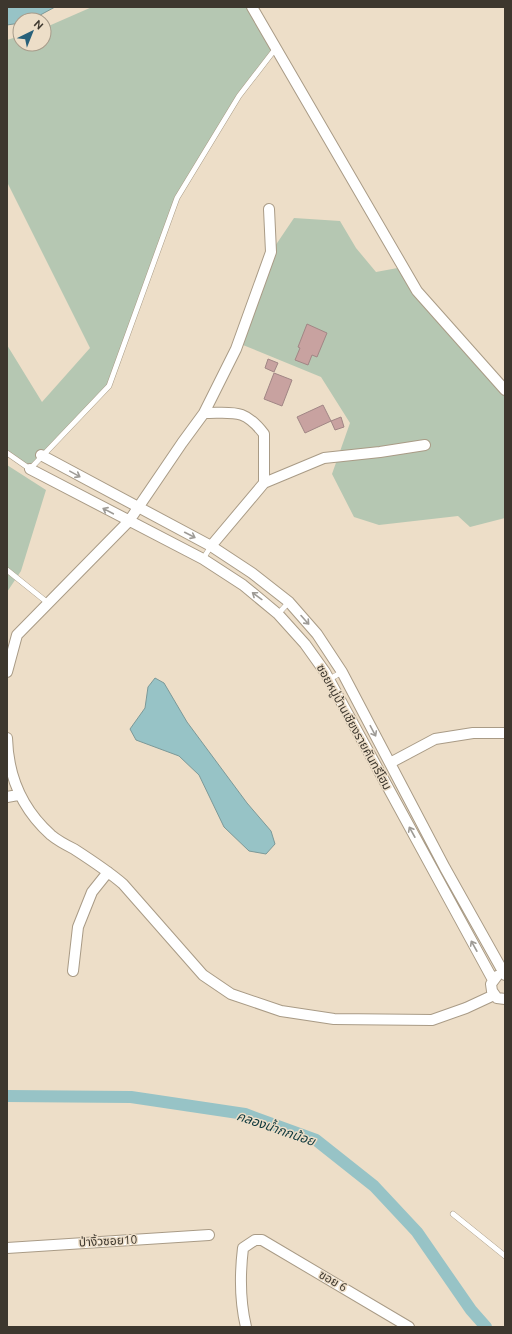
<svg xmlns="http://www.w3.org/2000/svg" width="512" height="1334" font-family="Ubuntu,'Noto Sans Thai',sans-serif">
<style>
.green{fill:#b5c7b2}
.water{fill:#97c3c6;stroke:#7c9998}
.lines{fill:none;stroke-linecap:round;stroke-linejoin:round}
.canal{stroke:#97c3c6;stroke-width:12}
.building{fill:#c8a2a0;stroke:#a18685}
.lane-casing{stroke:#a99b86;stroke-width:6}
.street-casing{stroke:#a99b86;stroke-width:12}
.lane{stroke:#fff;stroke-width:5}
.street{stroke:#fff;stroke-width:10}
.oneway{stroke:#9e9b96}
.labels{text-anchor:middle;stroke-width:3;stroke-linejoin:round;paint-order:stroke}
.street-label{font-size:12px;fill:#3d372e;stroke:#eddec8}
.water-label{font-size:13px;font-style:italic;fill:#0e383c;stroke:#eddec8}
</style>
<rect width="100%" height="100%" fill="#eddec8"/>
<path class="green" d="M92 7H252L276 48 239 96 177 198 109 386 30 469 7 453V345L42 402 90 348 7 182V40L20 36V44H44V28Z
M294 218 340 221 356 248 376 272 403 267 505 390V518L470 527 458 516 379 525 354 517 332 474 350 423 321 377 238 343 271 252Z
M7 465 46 490 21 571 7 592Z"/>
<path class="water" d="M7 7H55L31 20H20V23L7 25Z
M155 678 164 683 187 722 247 803 271 831 275 844 266 854 249 851 224 827 199 775 179 756 136 740 130 729 145 708 148 687Z"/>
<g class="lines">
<path class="canal" d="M7 1096 131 1097 245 1114 316 1140 374 1186 417 1232 471 1310 486 1327"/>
</g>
<path class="building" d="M307 324 327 333 317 357 312 355 308 365 295 360 300 348 298 347Z
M268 359 278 363 274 372 265 368Z
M274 373 292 380 282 406 264 399Z
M323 405 331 421 305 433 297 417Z
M341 417 344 427 335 430 331 421Z"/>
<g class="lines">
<defs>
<path id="lane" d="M7 453 30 469 109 386 177 198 239 96 276 48
M203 559 211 546
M7 570 48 603
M278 614 289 602
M328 680 342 672
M453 1214 505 1256"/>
<path id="street" d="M252 7 417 291 505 390
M204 413C234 413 244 408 264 434V483L211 546
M41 455 211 546 252 573 289 602 317 634 342 672 445 868 505 975
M30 469 203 559 243 585 278 614 305 644 325 672 493 980
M264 483 324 458 380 452 425 445
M7 672 17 635 129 521 182 443 204 413 236 349 271 252 269 209
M7 738C8 776 22 809 51 835 57 840 66 845 74 849 91 860 108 871 123 884L203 975 231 994 281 1011 334 1019 432 1020 466 1008 494 995
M390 763 435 739 473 733H505
M7 797 18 795
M73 971 78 927 92 892 108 872
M497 976 491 984 492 991 497 998 505 999
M7 1248 209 1235
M246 1327C240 1302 240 1273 243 1248L255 1240H262L409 1327"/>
</defs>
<use href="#lane" class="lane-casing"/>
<use href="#street" class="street-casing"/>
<use href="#lane" class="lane"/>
<use href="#street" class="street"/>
</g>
<defs><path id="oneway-shaft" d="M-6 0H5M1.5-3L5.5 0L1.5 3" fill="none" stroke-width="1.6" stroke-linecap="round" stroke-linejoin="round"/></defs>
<g class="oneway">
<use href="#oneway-shaft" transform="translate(75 474) rotate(29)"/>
<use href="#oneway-shaft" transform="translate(108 511) rotate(-152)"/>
<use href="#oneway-shaft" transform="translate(190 535) rotate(27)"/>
<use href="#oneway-shaft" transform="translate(257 596) rotate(-144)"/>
<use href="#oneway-shaft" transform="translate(305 620) rotate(48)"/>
<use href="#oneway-shaft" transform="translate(373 731) rotate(62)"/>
<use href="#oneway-shaft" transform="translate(412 832) rotate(-119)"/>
<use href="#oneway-shaft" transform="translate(474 946) rotate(-119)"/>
</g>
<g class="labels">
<g class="street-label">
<text transform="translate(354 727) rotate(61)" y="4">ซอยหมู่บ้านเชียงรายคันทรีโฮม</text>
<text transform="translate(108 1241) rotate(-3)" y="4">ป่างิ้วซอย10</text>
<text transform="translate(333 1281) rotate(30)" y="4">ฃอย 6</text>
</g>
<g class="water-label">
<text transform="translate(276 1128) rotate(19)" y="5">คลองน้ำกกน้อย</text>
</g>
</g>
<rect width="512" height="1334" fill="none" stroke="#3d372e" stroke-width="16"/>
<g transform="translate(32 32) rotate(43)"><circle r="19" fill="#eddec8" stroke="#a79b8a"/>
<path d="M0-3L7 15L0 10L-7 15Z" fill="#27607a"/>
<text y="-6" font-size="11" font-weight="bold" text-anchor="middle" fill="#3d372e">N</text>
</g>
</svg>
